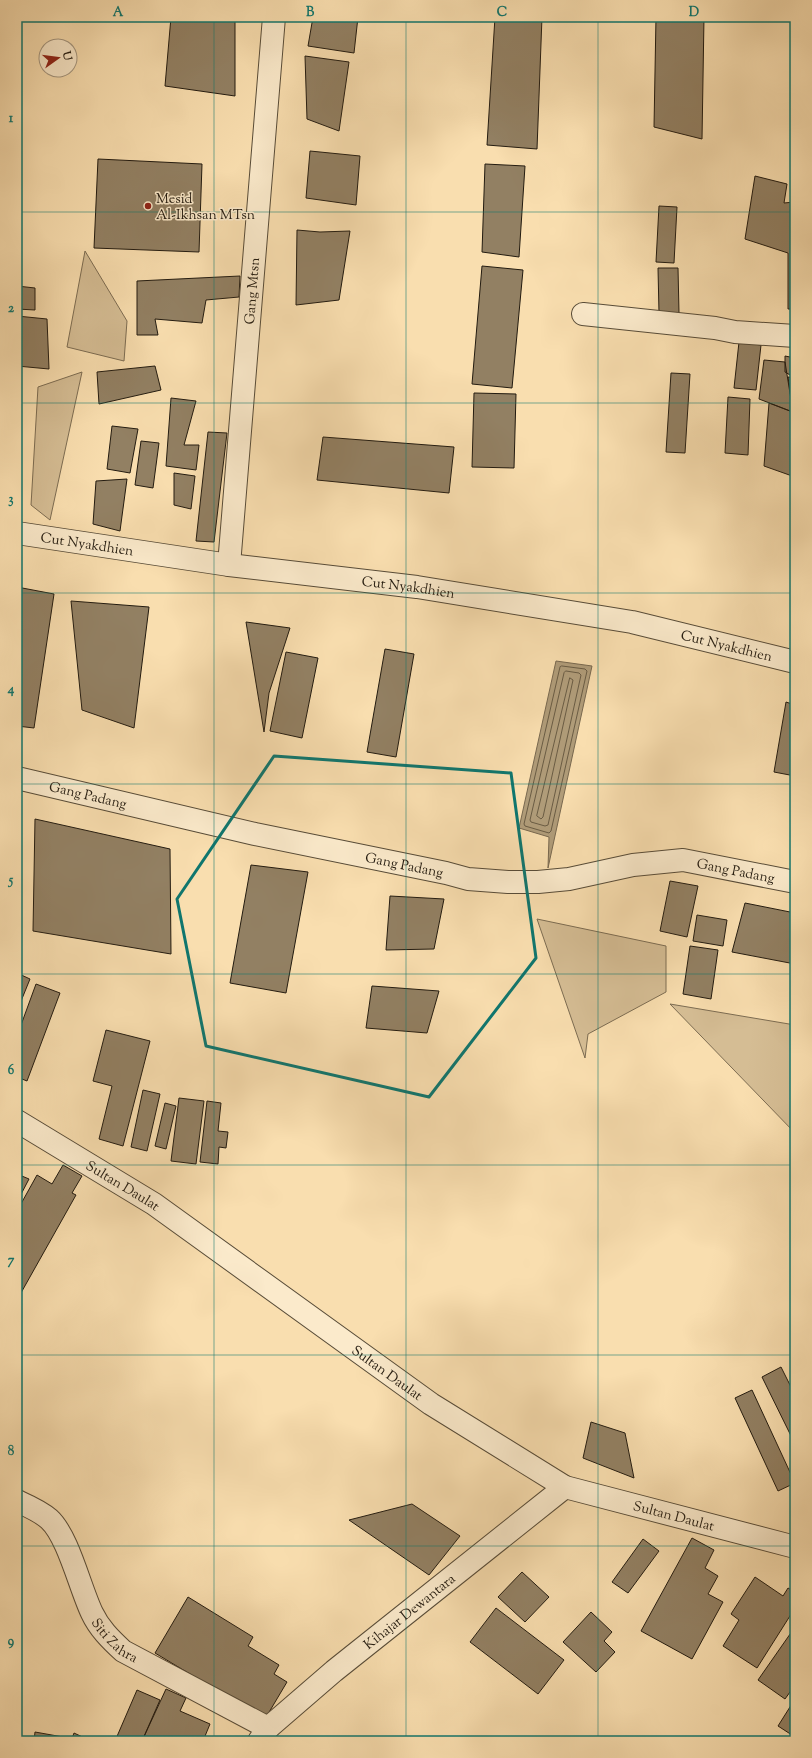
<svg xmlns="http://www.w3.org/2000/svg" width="812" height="1758" font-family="'Sorts Mill Goudy',serif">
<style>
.green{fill:#d5bd94;stroke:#7c6c52}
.water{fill:#b09c79;stroke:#78684f}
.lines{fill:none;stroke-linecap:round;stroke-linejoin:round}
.shore{stroke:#6a5c44;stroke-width:1}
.building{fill:#928063;stroke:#231b10}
.minor-casing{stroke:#584c38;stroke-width:24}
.minor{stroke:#fbeacb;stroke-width:22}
.marked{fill:none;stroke:#0f766e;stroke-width:3;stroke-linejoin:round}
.grid{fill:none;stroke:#0f766e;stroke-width:1;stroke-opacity:0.55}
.poi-dot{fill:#8f2418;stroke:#fbeacb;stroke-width:1.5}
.labels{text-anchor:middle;stroke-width:3;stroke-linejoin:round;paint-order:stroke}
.poi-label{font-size:14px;fill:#231b10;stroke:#fbeacb;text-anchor:start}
.street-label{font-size:14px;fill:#231b10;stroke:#fbeacb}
.neatline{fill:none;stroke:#0f766e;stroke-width:1.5}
.grid-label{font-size:13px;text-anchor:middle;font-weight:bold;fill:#0f766e}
</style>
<rect width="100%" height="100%" fill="#f9deaf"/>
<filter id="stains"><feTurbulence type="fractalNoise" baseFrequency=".005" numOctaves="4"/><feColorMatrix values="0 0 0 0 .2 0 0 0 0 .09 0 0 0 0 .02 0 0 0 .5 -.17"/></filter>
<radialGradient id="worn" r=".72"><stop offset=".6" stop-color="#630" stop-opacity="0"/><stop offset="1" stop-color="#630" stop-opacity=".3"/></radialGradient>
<path class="green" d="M85 251 127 321 124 361 67 347Z
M82 372 50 520 31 505 38 387Z
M537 919 666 946V992L588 1034 585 1058Z
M670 1004 795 1025V1133Z"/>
<path class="water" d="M556 661 592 666 548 868 549 837 519 828Z"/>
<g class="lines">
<path class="shore" d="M562 666 585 669 587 671 551 831 549 833 525 826 524 824 560 667Z
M566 671 579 673 581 675 548 825 545 826 531 822 530 820 564 673Z
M570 678 573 680 543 817 541 819 537 816Z"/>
</g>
<path class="building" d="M171 17H235V96L165 86Z
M313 17H358L354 53 308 46Z
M495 17H542L537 149 487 145Z
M656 17H704L702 139 654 127Z
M305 56 349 62 339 131 307 119Z
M17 105H20L17 130Z
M310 151 360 156 356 205 306 198Z
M98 159 202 164 199 252 94 248Z
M485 164 525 166 519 257 482 252Z
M755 176 787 184 784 203 795 202V309H788V253L745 239Z
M659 206 677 207 674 263 656 262Z
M297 230 320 232 350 231 339 300 296 305Z
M482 266 523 270 512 388 472 384Z
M658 268H678L679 313H659Z
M240 276 239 297 206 300 202 323 155 319 158 335H137V281Z
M17 286 35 288V310L17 309Z
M17 316 47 319 49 369 17 366Z
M739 342 761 345 756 390 734 388Z
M785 356 795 358V378L785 372Z
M764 360 785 362 793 412 759 399Z
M155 366 161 390 99 404 97 372Z
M671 373 690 374 685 453 666 452Z
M788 377 795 378V413L793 412Z
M474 393 516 394 514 468 472 467Z
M728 397 750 399 748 455 725 453Z
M171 398 196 401 184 445H199L196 470 166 466Z
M769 403 795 413V477L764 466Z
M112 426 138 429 130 473 107 469Z
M208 432 227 433 214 542 196 541Z
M323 437 454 447 449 493 317 480Z
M141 441 159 443 153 488 135 485Z
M174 473 195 476 191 509 174 505Z
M127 479 120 531 93 524 96 481Z
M17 587 54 594 34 728 17 726Z
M71 601 149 607 134 728 82 710Z
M246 622 290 628 269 693 264 732Z
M385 649 414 654 396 757 367 752Z
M286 652 318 658 302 738 270 731Z
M786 702 795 705V776L774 772Z
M35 819 170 849 171 954 33 931Z
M251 865 308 872 286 993 230 983Z
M670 881 698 886 687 937 660 931Z
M390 896 444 899 434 949 386 950Z
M745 903 795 913V964L732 952Z
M697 915 727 920 723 946 693 941Z
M690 946 718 950 711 999 683 994Z
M17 973 30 979 17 1011Z
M36 984 60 993 27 1081 17 1077V1036Z
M372 986 439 991 427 1033 366 1028Z
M106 1030 150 1041 123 1146 99 1139 112 1086 93 1081Z
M143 1090 160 1094 147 1151 131 1147Z
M179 1098 204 1101 196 1164 171 1161Z
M207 1101 221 1103 218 1131 228 1132 226 1148 219 1147 218 1164 200 1162Z
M165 1103 176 1106 166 1149 155 1146Z
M63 1165 82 1176 72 1193 76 1195 17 1300V1211L37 1175 52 1184Z
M17 1174 29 1179 17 1202Z
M781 1367 795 1395V1444L762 1377Z
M752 1390 795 1483 778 1491 735 1398Z
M591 1422 625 1433 634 1478 583 1458Z
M412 1504 460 1536 429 1575 349 1520Z
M692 1538 714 1550 705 1568 718 1576 708 1594 723 1602 692 1659 641 1631Z
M643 1539 659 1551 628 1593 612 1582Z
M522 1572 549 1597 525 1622 498 1597Z
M755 1577 783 1596 788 1588 795 1592V1608L757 1668 723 1646 739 1620 731 1614Z
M188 1597 253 1637 248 1646 279 1665 274 1674 287 1682 265 1719 155 1653Z
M496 1608 564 1660 538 1694 470 1642Z
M591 1612 612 1632 604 1641 615 1652 596 1672 563 1642Z
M795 1627V1685L785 1699 758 1680Z
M166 1689 186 1698 180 1711 210 1724 203 1741H142Z
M137 1690 160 1700 142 1741H115Z
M795 1699V1737L778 1726Z
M35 1732 63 1737V1741H34Z
M74 1733 91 1741H71Z"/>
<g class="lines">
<defs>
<g id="minor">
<path d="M583 314 715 328 735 332 795 336"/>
<path id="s1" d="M17 533 229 565 417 587 632 622 795 662"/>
<path id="s2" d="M229 565 274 17"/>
<path id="s3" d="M17 778 255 834 446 873 468 879 508 882H538L569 879 633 865 683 860 795 882"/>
<path id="s4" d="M17 1121 154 1204 431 1404 565 1487 795 1547"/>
<path id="s5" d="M17 1501C28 1506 40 1511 49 1519 68 1536 80 1588 92 1613 99 1628 110 1639 123 1651L268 1728"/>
<path id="s6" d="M259 1741 268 1728 334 1671 565 1487"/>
</g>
</defs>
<use href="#minor" class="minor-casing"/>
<use href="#minor" class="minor"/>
</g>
<path class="marked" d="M274 756 511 773 536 958 429 1097 206 1046 177 899Z"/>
<path class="grid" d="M214 17V1741M406 17V1741M598 17V1741M17 212H795M17 403H795M17 593H795M17 784H795M17 974H795M17 1165H795M17 1355H795M17 1546H795"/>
<circle class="poi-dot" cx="148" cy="206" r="4"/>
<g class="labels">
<g class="poi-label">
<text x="156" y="203">Mesid<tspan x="156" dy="16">Al-Ikhsan MTsn</tspan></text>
</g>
<g class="street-label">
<text dy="5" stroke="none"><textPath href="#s2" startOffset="275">Gang Mtsn</textPath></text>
<text dy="5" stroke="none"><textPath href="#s1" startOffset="71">Cut Nyakdhien</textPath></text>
<text dy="5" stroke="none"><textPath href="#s1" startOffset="395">Cut Nyakdhien</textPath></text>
<text dy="5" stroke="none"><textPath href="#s1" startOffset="719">Cut Nyakdhien</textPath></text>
<text dy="5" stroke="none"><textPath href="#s3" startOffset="73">Gang Padang</textPath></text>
<text dy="5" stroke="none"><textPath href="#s3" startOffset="397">Gang Padang</textPath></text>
<text dy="5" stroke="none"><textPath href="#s3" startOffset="733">Gang Padang</textPath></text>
<text dy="5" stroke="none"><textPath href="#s4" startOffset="124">Sultan Daulat</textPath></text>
<text dy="5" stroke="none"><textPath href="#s4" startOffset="448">Sultan Daulat</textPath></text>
<text dy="5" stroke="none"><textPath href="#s4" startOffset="772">Sultan Daulat</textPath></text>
<text dy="5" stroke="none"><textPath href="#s6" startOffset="199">Kihajar Dewantara</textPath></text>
<text dy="5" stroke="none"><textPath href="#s5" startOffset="177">Siti Zahra</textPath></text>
</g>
</g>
<rect width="812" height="1758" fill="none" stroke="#f9deaf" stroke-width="44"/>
<g transform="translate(58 58) rotate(76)"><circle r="19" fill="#fbeacb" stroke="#a59780"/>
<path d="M0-3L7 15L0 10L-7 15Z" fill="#8f2418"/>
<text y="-6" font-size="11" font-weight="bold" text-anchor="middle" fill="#231b10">U</text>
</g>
<rect x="22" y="22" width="768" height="1714" class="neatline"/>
<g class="grid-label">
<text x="118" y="16">A</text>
<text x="310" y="16">B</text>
<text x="502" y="16">C</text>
<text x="694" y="16">D</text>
<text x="11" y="122">1</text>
<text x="11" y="312">2</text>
<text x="11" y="503">3</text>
<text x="11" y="693">4</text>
<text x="11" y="884">5</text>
<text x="11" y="1074">6</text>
<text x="11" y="1264">7</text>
<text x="11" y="1455">8</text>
<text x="11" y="1645">9</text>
</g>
<rect width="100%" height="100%" filter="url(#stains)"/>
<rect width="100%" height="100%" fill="url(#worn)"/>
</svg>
